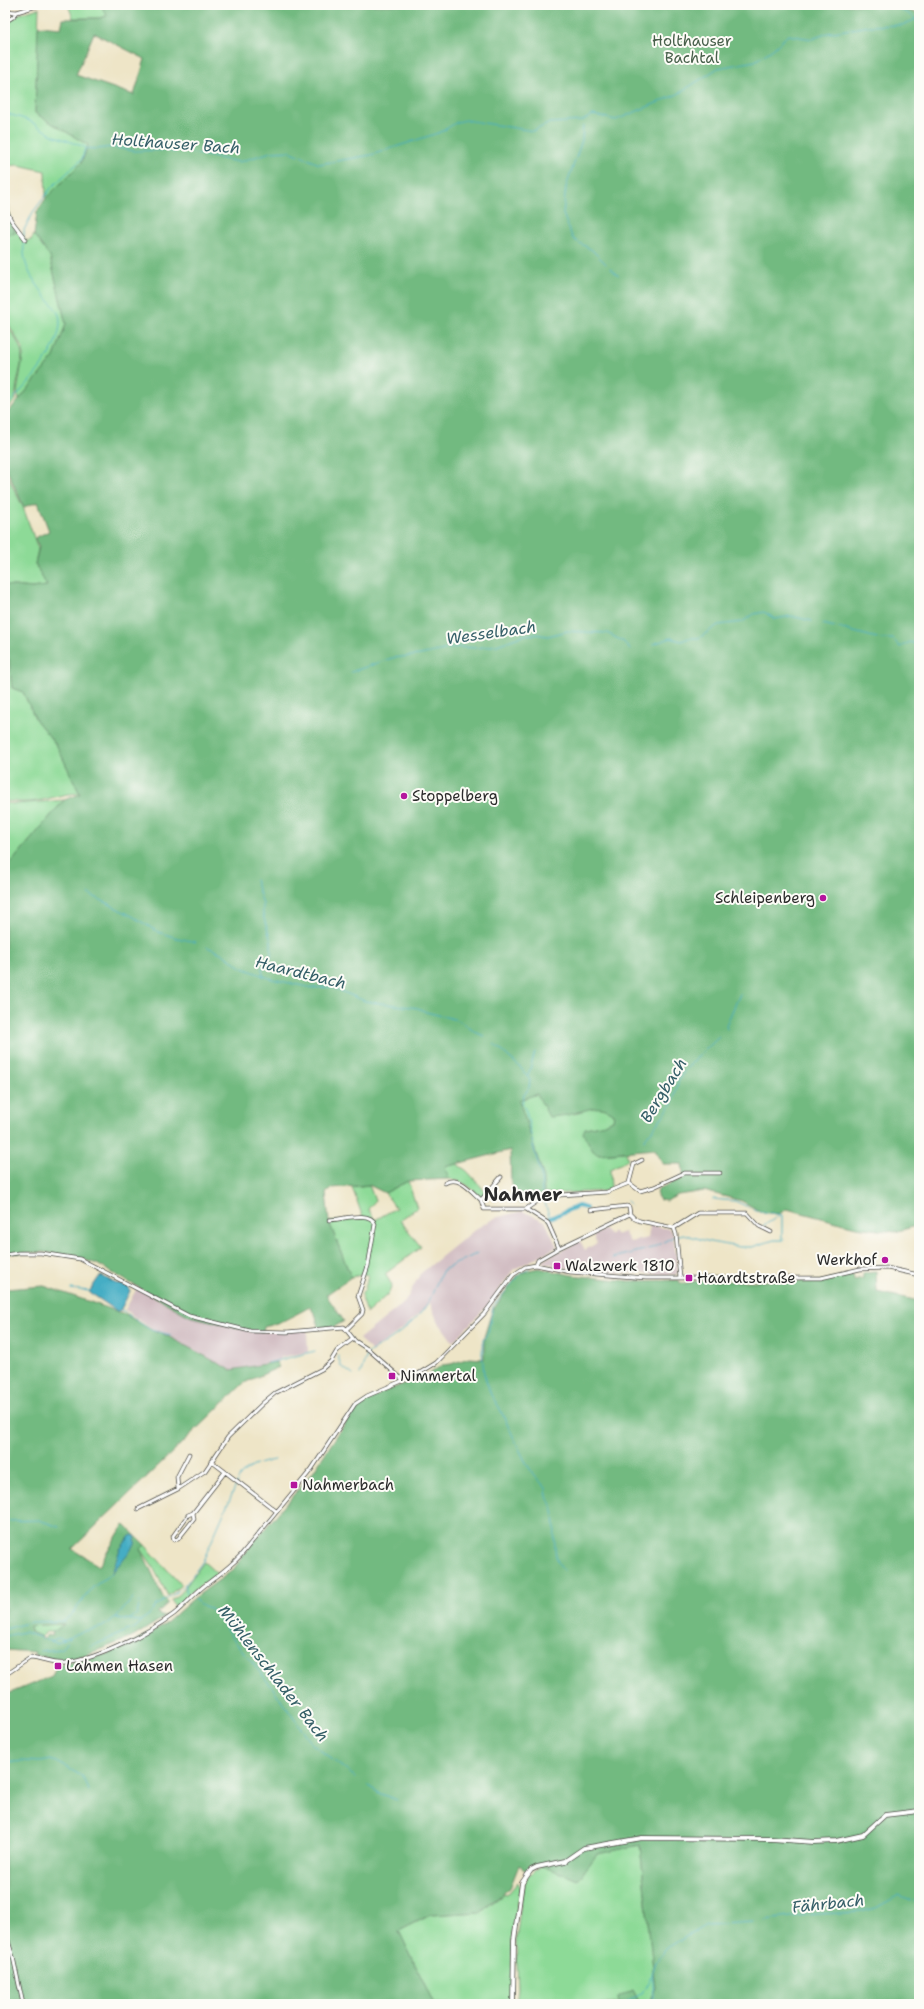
<svg xmlns="http://www.w3.org/2000/svg" width="924" height="2009" font-family="'Shantell Sans',sans-serif">
<style>
.industrial{fill:#d2bec3}
.green{fill:#8dda97;stroke:#5c8261}
.forest{fill:#72ba80;stroke:#4e7256;fill-rule:evenodd}
.water{fill:#44adc4;stroke:#386c78}
.lines{fill:none;stroke-linecap:round;stroke-linejoin:round}
.stream{stroke:#44adc4;stroke-width:1}
.canal{stroke:#44adc4;stroke-width:4}
.minor-casing{stroke:#484742;stroke-width:4.5}
.tertiary-casing{stroke:#484742;stroke-width:5.5}
.minor{stroke:#fff;stroke-width:3}
.tertiary{stroke:#fff;stroke-width:4}
.poi-dot{fill:#b5179e;stroke:#fdfcf7;stroke-width:1.5}
.labels{text-anchor:middle;stroke-width:4;stroke-linejoin:round;paint-order:stroke}
.park-label{font-size:15px;fill:#48604b;stroke:#fdfcf7}
.poi-label{font-size:15px;fill:#2b2b2b;stroke:#fdfcf7;text-anchor:start}
.water-label{font-size:16px;font-style:italic;fill:#355f68;stroke:#fdfcf7}
.district-label{font-size:19px;font-weight:bold;fill:#2b2b2b;stroke:#fdfcf7}
</style>
<rect width="100%" height="100%" fill="#fdfcf7"/>
<filter id="ink" filterUnits="userSpaceOnUse"><feTurbulence type="fractalNoise" baseFrequency=".025" numOctaves="2"/><feDisplacementMap in="SourceGraphic" scale="8" xChannelSelector="R" yChannelSelector="G"/><feConvolveMatrix kernelMatrix="1 2 1 2 8 2 1 2 1" color-interpolation-filters="sRGB"/></filter>
<filter id="wash" filterUnits="userSpaceOnUse"><feTurbulence type="fractalNoise" baseFrequency=".012" numOctaves="4" result="noise"/><feDisplacementMap in="SourceGraphic" scale="16" xChannelSelector="R" yChannelSelector="G"/><feGaussianBlur stdDeviation="0.9" result="paint"/><feColorMatrix in="noise" values="0 0 0 0 0 0 0 0 0 0 0 0 0 0 0 0 0 1.4 0 .05"/><feComposite in="paint" operator="in"/></filter>
<g filter="url(#wash)">
<rect width="100%" height="100%" fill="#eee5c7"/>
<path class="industrial" d="M522 1211 545 1221 557 1247 513 1270 490 1303 453 1342 437 1320 430 1303 406 1326 372 1351 359 1339 405 1302 420 1274 477 1228 495 1218Z
M650 1225 669 1229 673 1234 678 1271 676 1275 610 1272 565 1268 542 1262 549 1257 580 1241 585 1250 597 1243 593 1235 605 1229 610 1235 613 1231 616 1235 624 1232 630 1242 648 1238Z
M137 1288 189 1316 255 1332 307 1330 308 1352 282 1357 276 1362 231 1370 152 1329 129 1313 125 1310Z"/>
<path class="green" d="M68 5H104L103 9 108 16 100 18H73Z
M39 8 35 113 88 145 82 162 46 198 45 171 18 165 5 166V71L9 69 5 64V23L16 15Z
M12 223 26 241 31 240 34 235 50 257 66 324 54 357 19 400 17 392 23 356V349L5 318V236L15 233Z
M5 322C10 331 18 340 21 350 25 361 14 384 16 400L5 411V343L7 337 5 334Z
M5 471 23 507 38 549 35 564 47 586 32 588 5 585Z
M5 657 9 659 12 688 23 692 36 720 57 746 80 794C67 792 51 799 37 801 26 803 16 802 5 801Z
M64 800 5 870V803L16 804Z
M537 1094 574 1114C589 1108 601 1103 614 1114L613 1120 605 1124 586 1128 599 1154 626 1152 628 1160 610 1169 611 1187 605 1191 544 1194 543 1175 519 1100Z
M457 1164 467 1171 485 1191 481 1197C471 1188 463 1180 449 1179L444 1167Z
M408 1181 417 1208 400 1220 421 1247 385 1274 392 1285 389 1293 367 1313 361 1295 365 1289 368 1274 351 1277 329 1222 363 1218 352 1187 369 1185 375 1201 368 1209 375 1220 396 1208 385 1193Z
M145 1545 181 1585 168 1596 152 1565 141 1549Z
M204 1562 217 1574 190 1593 176 1608 171 1600 180 1594Z
M64 1624C58 1630 55 1633 46 1632L41 1637 31 1632 30 1625Z
M640 1845 655 1988 651 2001 640 2004 633 1990 618 1998 619 2004H516L518 1988 516 1940 523 1888 528 1876 534 1870 544 1866 578 1880 597 1854Z
M518 1882 520 1888 512 1940V1991L510 2004H434L399 1931 431 1915 480 1912 504 1894 507 1895Z"/>
<path class="forest" d="M104 5H899L900 8 919 14V1225L895 1232 856 1227 787 1209 779 1214 761 1212 742 1201 704 1191 678 1195 666 1201 660 1200 657 1196 658 1189 684 1178 682 1164H663L655 1149 599 1154 593 1151 583 1133 585 1128 605 1124 613 1120 614 1114C601 1103 590 1109 575 1113 567 1116 558 1116 549 1117L537 1094 519 1100 543 1175 544 1194 519 1204 511 1184 510 1150 445 1167 449 1179 408 1181 385 1193 369 1185 332 1188 326 1193 329 1222 351 1277 326 1295 344 1321 334 1327 318 1328 316 1316 310 1307 283 1321 264 1327 263 1331 255 1332 189 1316 97 1264 73 1256 42 1252 5 1254V870L64 800 80 794 57 746 36 720 23 692 12 688 9 659 5 657V585L32 588 47 586 35 564 39 547 35 538 49 531 38 502 24 507 5 466V415L19 400 54 357 66 324 50 257 34 235 37 212 46 198 82 162 88 145 35 113 38 26 61 28 63 19 100 18 107 16 103 9ZM94 33 145 59 134 95 76 75Z
M5 179 10 218 15 233 5 236Z
M539 1268 571 1275 629 1281 679 1280 680 1283H689L694 1281H822L853 1274 854 1280 863 1278V1273L876 1272 877 1292 919 1301V2004H645L651 2001 655 1988 640 1845 597 1854 578 1880 538 1864 527 1871 519 1865 510 1888 480 1912 430 1915 399 1931 434 2004H5V1695L52 1676 57 1666 106 1654 132 1642 164 1625 194 1598 233 1570 251 1545 312 1473 348 1419 362 1405 385 1391 428 1375 442 1365 451 1364 469 1358 484 1359V1337L492 1311 517 1276 529 1270Z
M44 1286 125 1314 157 1333 158 1331 231 1370 276 1362 279 1367 244 1383 72 1549 99 1566 124 1524 145 1545 141 1549 163 1597 168 1603 158 1612 160 1616H166L133 1637 82 1656 64 1661 34 1655 35 1652 5 1650V1289ZM60 1624H64L52 1633 53 1636 47 1635 44 1638 31 1632 30 1626Z
M633 1990 640 2004H619L618 1998Z"/>
<path class="water" d="M102 1276 115 1283 129 1287 130 1291 120 1311H117L89 1292 99 1277Z
M131 1535 136 1536 135 1545 112 1573 120 1549Z"/>
<g class="lines">
<path class="stream" d="M895 5C902 13 910 12 915 19
M5 113 28 120 52 135 85 147
M583 126 582 140 566 187 563 214 573 239 592 250 606 264
M192 153 239 162 271 152 290 151 319 164 371 155 441 132 457 122 466 120 533 131 550 123 582 121 593 115 616 120 678 94 718 68 755 61 773 49 788 35 812 39 828 33 869 26 902 25 919 18
M24 236V230L33 212 52 187 82 159 85 148 97 149 112 147 134 151 163 150 175 152
M610 268 618 275
M5 407C24 389 67 344 59 315 57 310 52 304 48 300 32 277 22 269 24 239
M823 624 881 639H893L900 647 910 642 919 645
M653 644 671 638 681 641 689 638H699L718 625 742 622 754 614 764 612 775 619 791 616 812 621
M351 672 392 658 420 655 458 647 477 648 497 645 524 635 535 634 548 636 567 631 607 633 624 642 630 650
M255 880 263 904V915L271 941V957
M89 894 132 916 158 932 177 938 196 942
M207 947 221 953 243 968 272 979 312 988 331 987 365 1001 418 1008 426 1012 458 1020 475 1032 484 1036
M263 976 262 968 268 960
M727 1029 726 1025 740 994
M494 1044 520 1067 530 1080 529 1088 524 1095 522 1103 526 1111 534 1149 541 1174 542 1194
M528 1076 535 1052
M644 1140C652 1130 665 1114 672 1103 676 1094 676 1085 681 1076 691 1061 707 1049 720 1036
M544 1199 549 1216
M713 1199 735 1201 757 1211 782 1215V1239
M627 1201 631 1205
M763 1226 779 1216
M613 1258 652 1248 673 1237 683 1234 710 1242 740 1247H752L774 1240H784
M529 1268 521 1273 493 1306 488 1332 483 1340 482 1353 484 1374 491 1395 499 1407 524 1459 533 1474 546 1488C546 1497 551 1503 553 1511 558 1529 549 1558 564 1571
M71 1289 89 1291
M120 1309 125 1312
M127 1314 151 1330 171 1335
M338 1356 341 1366 353 1375
M268 1363 315 1351
M360 1374 368 1353C391 1339 415 1325 429 1301 434 1291 437 1280 443 1270L478 1253
M238 1480C243 1468 262 1462 274 1460
M8 1521 39 1520 59 1527
M185 1584 187 1593
M194 1599 204 1607 210 1609 218 1617 233 1639 272 1687 312 1744 355 1777
M116 1618 133 1598
M130 1619 137 1614 140 1602
M5 1629 31 1622 64 1621 73 1613 92 1588 112 1573
M5 1636 24 1632 57 1643 81 1632 102 1627 116 1618 140 1621 149 1615 156 1606 177 1592 187 1583 203 1561 237 1483
M51 1641 58 1638 65 1640
M90 1647 136 1627 142 1621
M40 1651 61 1649 70 1638
M5 1760 15 1762 23 1761 41 1762 50 1760 57 1762 82 1776 89 1791
M368 1786 381 1794 397 1800
M915 1901 919 1900
M765 1920 816 1914 860 1912 876 1908 899 1895 911 1900
M625 2004 642 1993 652 1975
M652 2004 654 1996 652 1974 656 1962 665 1949 706 1925 753 1922"/>
<path class="canal" d="M550 1218 578 1206 586 1208"/>
</g>
</g>
<g filter="url(#ink)">
<g class="lines">
<defs>
<path id="minor" d="M5 11 17 12 40 5
M5 22 13 17 17 12
M5 208 11 220 26 240
M501 1177 481 1200 484 1209H526L548 1223 559 1248
M445 1183C459 1175 471 1191 481 1200
M629 1183 634 1164 642 1160
M526 1209 545 1196 607 1192 629 1183 640 1191 654 1187 684 1173H720
M591 1210 627 1206 629 1207 630 1214
M329 1220C341 1220 370 1210 375 1224L368 1266 358 1296 363 1310 362 1314 347 1329
M674 1228 698 1213H747L759 1226 771 1232
M5 1255 18 1253H41L80 1259 189 1316 250 1331 287 1332 344 1327 355 1341 369 1350 403 1380
M536 1265 538 1260 559 1248 630 1214 635 1219 640 1221 674 1228 676 1234 680 1278
M211 1461 276 1511
M178 1489 177 1477 189 1454
M138 1509 178 1489 205 1471 228 1437 263 1403 275 1393 322 1369 331 1361 337 1351 353 1339
M193 1513 194 1519 178 1539 174 1540 173 1536 188 1515 193 1513 225 1472
M5 1675 30 1658C43 1659 53 1665 66 1663 100 1658 147 1634 174 1614 185 1605 193 1595 204 1586 217 1576 229 1568 241 1555L311 1470 355 1404 367 1396 418 1374 436 1363 484 1314 513 1275 525 1267 536 1265 570 1272 646 1278H821L860 1269 887 1268 919 1275
M5 1931 13 1957 23 2004"/>
<path id="tertiary" d="M513 2004 514 1940 522 1883 531 1870 537 1867 565 1861 584 1848 642 1838 772 1839 814 1842 836 1841 863 1835 885 1815 919 1811"/>
</defs>
<use href="#minor" class="minor-casing"/>
<use href="#tertiary" class="tertiary-casing"/>
<use href="#minor" class="minor"/>
<use href="#tertiary" class="tertiary"/>
</g>
</g>
<g class="poi-dot">
<circle cx="404" cy="796" r="4"/>
<circle cx="823" cy="898" r="4"/>
<circle cx="885" cy="1260" r="4"/>
<rect x="553" y="1262" width="8" height="8" rx="2"/>
<rect x="685" y="1274" width="8" height="8" rx="2"/>
<rect x="388" y="1372" width="8" height="8" rx="2"/>
<rect x="290" y="1481" width="8" height="8" rx="2"/>
<rect x="54" y="1662" width="8" height="8" rx="2"/>
</g>
<g class="labels">
<g class="park-label">
<text x="692" y="46">Holthauser<tspan x="692" dy="17">Bachtal</tspan></text>
</g>
<g class="poi-label">
<text x="412" y="801">Stoppelberg</text>
<text x="815" y="903" text-anchor="end">Schleipenberg</text>
<text x="877" y="1265" text-anchor="end">Werkhof</text>
<text x="565" y="1271">Walzwerk 1810</text>
<text x="697" y="1283">Haardtstraße</text>
<text x="400" y="1381">Nimmertal</text>
<text x="302" y="1490">Nahmerbach</text>
<text x="66" y="1671">Lahmen Hasen</text>
</g>
<g class="water-label">
<text transform="translate(176 143) rotate(4)" y="6">Holthauser Bach</text>
<text transform="translate(491 632) rotate(-8)" y="6">Wesselbach</text>
<text transform="translate(301 972) rotate(14)" y="6">Haardtbach</text>
<text transform="translate(663 1090) rotate(-58)" y="6">Bergbach</text>
<text transform="translate(274 1673) rotate(52)" y="6">Mühlenschlader Bach</text>
<text transform="translate(828 1903) rotate(-6)" y="6">Fährbach</text>
</g>
<g class="district-label">
<text x="523" y="1201">Nahmer</text>
</g>
</g>
<rect width="924" height="2009" fill="none" stroke="#fdfcf7" stroke-width="20"/>
</svg>
